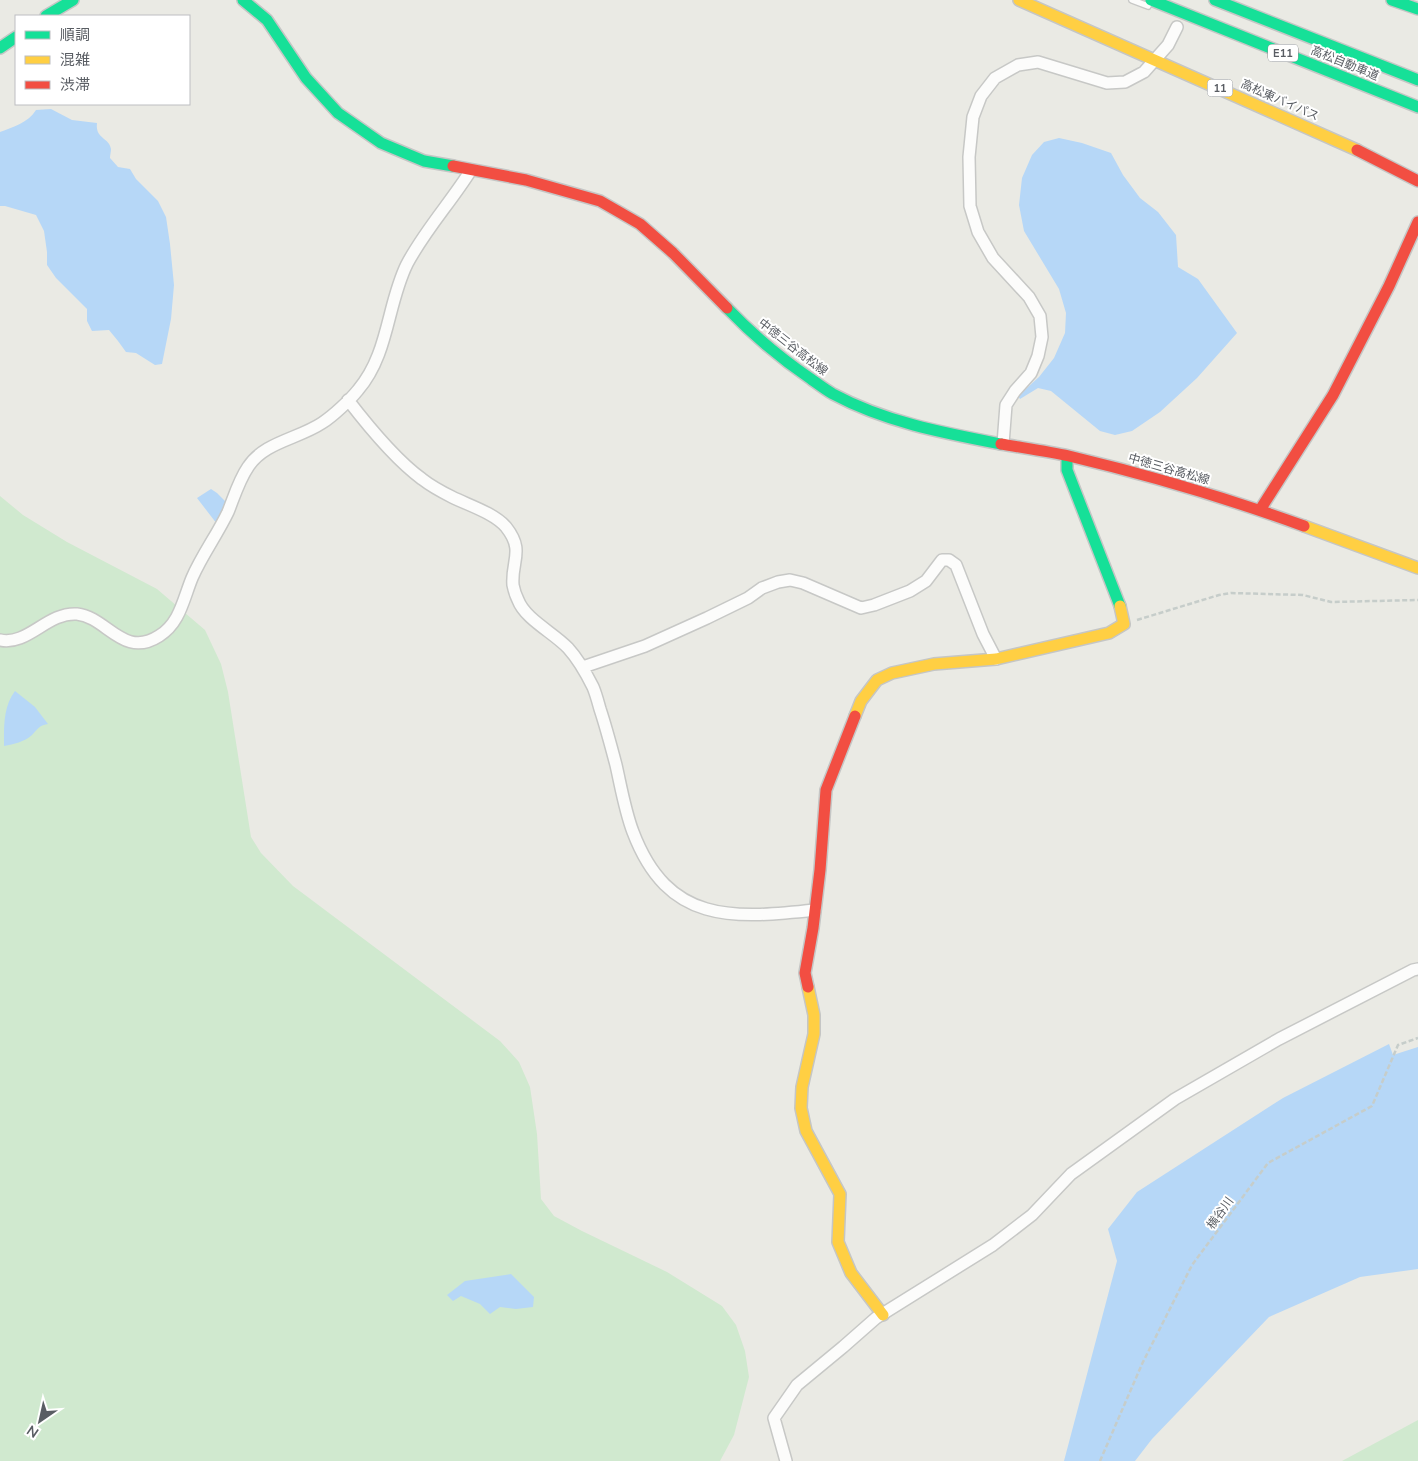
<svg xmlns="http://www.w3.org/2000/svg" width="1418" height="1461" font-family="'Nunito Sans','Noto Sans JP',sans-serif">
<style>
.green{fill:#d0e9cf}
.water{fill:#b6d7f7}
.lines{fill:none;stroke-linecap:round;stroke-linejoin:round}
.lane-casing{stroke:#c7c8c6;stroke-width:8}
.street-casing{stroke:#c7c8c6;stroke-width:14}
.fast-casing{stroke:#c5c6c5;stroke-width:14}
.slow-casing{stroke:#c5c6c5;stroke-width:14}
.jam-casing{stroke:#c5c6c5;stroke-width:14}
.path{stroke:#c6cdca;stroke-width:2.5;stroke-dasharray:5 2.5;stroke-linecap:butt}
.lane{stroke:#fcfcfb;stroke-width:5.5}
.street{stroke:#fcfcfb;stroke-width:11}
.fast{stroke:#16e098;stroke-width:11}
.slow{stroke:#ffcf43;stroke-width:11}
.jam{stroke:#f24e42;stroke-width:11}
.labels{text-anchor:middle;stroke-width:4;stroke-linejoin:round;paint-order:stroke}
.shield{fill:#fff;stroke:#8b8e92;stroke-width:1}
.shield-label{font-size:11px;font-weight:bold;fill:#595d63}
.street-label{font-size:12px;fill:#595d63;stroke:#fff}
</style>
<rect width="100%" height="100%" fill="#eaeae4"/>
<path class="green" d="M0 496 23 515 67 542 157 589 205 630 221 664 228 692 251 837 261 853 293 886 500 1041 519 1062 530 1087 537 1134 541 1199 554 1216 582 1231 667 1272 722 1306 736 1325 745 1351 749 1377 734 1435 720 1461H0Z
M1418 1420V1461H1342Z"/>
<path class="water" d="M51 109 72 120 97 123C95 139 109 137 111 149 111 152 110 155 110 158L118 167 130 169 136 179 158 201 166 217 170 244 174 285 171 319 162 364 155 365 136 353 126 352 118 341 109 330 92 331 87 321V309L56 278 47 265V252L44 231 36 215 5 206H0V132C13 127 28 123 36 110Z
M1059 138 1082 143 1111 153 1123 175 1140 198 1158 212 1176 235 1178 267 1198 279 1237 333 1197 378 1160 412 1132 431 1115 435 1100 431 1051 391 1038 388 1020 399 1018 396 1039 377 1054 358 1065 333 1066 313 1059 289 1024 231 1019 205 1022 178 1032 155 1044 142Z
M211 489 217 493 227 503 217 524 197 498Z
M15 691 35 707 48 724C38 726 39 728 32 735 24 742 14 744 4 746 4 727 3 707 15 691Z
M1389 1044 1393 1055 1418 1047V1269L1360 1277 1269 1317 1152 1439 1135 1461H1064L1117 1261 1108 1229 1137 1192 1283 1098Z
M511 1274 534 1297 533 1307 516 1309 500 1307 490 1314 480 1304 461 1296 453 1301 447 1295 465 1281Z"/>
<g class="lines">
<defs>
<path id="lane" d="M1132 0 1148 6"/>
<path id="street" d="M348 400C368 426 396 460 422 479 431 486 442 492 452 497 468 505 494 513 506 527 525 551 511 561 513 585 514 590 516 596 518 600 525 619 554 633 568 648 578 659 586 673 593 687 596 694 598 702 600 709 606 727 611 746 616 765 621 787 625 811 633 832 668 924 732 919 815 910
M1003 444 1006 405 1015 391 1031 373 1038 356 1042 337 1040 316 1029 297 993 258 978 232 970 206 969 157 973 117 981 96 995 78 1018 65 1038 62 1107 83 1125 82 1144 72 1168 45 1177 27
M0 640C28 646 47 612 77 614 107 617 123 659 159 636 180 623 183 600 192 578 202 555 217 535 228 512 234 497 239 480 248 467 264 442 298 439 322 423 333 416 350 400 358 390 389 354 387 304 407 264 425 230 451 202 471 170
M583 667 645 646 707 618 748 598 762 588 778 582 790 580 803 583 861 608 874 605 910 591 926 581 942 560H949L956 565 983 634 996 659
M786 1461 774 1418 797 1385 843 1347 876 1318 993 1245 1032 1215 1071 1174 1175 1099 1279 1039 1413 970 1418 969"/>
<path id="fast" d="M243 0 267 20 306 78 338 113 381 143 424 161 453 166
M1151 0 1418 107
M1215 0 1418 80
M1392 0 1418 9
M46 16 73 0
M0 48 16 37
M727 308C753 335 780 358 811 379 818 384 826 390 833 394 885 422 944 433 1001 444
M1067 456V470L1120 606"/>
<path id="slow" d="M1019 0 1357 150
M1304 526 1418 568
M855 716 861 701 877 680 892 673 934 664 996 659 1109 633 1124 624 1120 606
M808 987 814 1015V1034L802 1087 801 1108 806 1131 840 1194 838 1242 851 1273 883 1315"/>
<path id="jam" d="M1357 150 1418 181
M453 166 526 180 600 201 640 224 673 253 727 308
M1001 444C1024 448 1047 451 1069 456 1149 475 1227 498 1304 526
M1260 510 1333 395 1389 286 1418 222
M808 987 805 973 813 928 820 870 826 790 855 716"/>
</defs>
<use href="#lane" class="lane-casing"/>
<use href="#street" class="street-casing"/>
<use href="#fast" class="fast-casing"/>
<use href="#slow" class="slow-casing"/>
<use href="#jam" class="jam-casing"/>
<path class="path" d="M1137 620 1219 595 1231 593 1303 595 1331 602 1418 600
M1100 1461 1142 1364 1192 1265 1268 1163 1372 1106 1398 1045 1418 1038"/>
<use href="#lane" class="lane"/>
<use href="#street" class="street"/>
<use href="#fast" class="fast"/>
<use href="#slow" class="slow"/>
<use href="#jam" class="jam"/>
</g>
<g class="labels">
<g class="shield">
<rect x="1268" y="44.5" width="30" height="17" rx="4"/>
<rect x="1207.5" y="79.5" width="25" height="17" rx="4"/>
</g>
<g class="shield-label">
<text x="1283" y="57">E11</text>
<text x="1220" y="92">11</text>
</g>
<g class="street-label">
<text transform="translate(1345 63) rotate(22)" y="4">高松自動車道</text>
<text transform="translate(1280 100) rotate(24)" y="4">高松東バイパス</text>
<text transform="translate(793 347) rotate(38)" y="4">中徳三谷高松線</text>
<text transform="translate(1169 469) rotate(16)" y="4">中徳三谷高松線</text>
<text transform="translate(1220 1213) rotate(-54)" y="4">横谷川</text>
</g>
</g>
<rect x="15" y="15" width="175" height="90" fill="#ffffff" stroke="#bdbec1"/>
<rect x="25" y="31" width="25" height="8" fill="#16e098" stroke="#bdbec1"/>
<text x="60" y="40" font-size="15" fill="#595d63">順調</text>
<rect x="25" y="56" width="25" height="8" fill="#ffcf43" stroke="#bdbec1"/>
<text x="60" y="65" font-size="15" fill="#595d63">混雑</text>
<rect x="25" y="81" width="25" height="8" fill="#f24e42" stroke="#bdbec1"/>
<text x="60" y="90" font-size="15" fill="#595d63">渋滞</text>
<g transform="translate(40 1421) rotate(214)" stroke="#ffffff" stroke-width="4" paint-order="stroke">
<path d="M0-4L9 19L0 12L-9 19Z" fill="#595d63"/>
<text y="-8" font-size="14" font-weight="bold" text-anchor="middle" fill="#595d63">N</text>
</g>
</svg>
